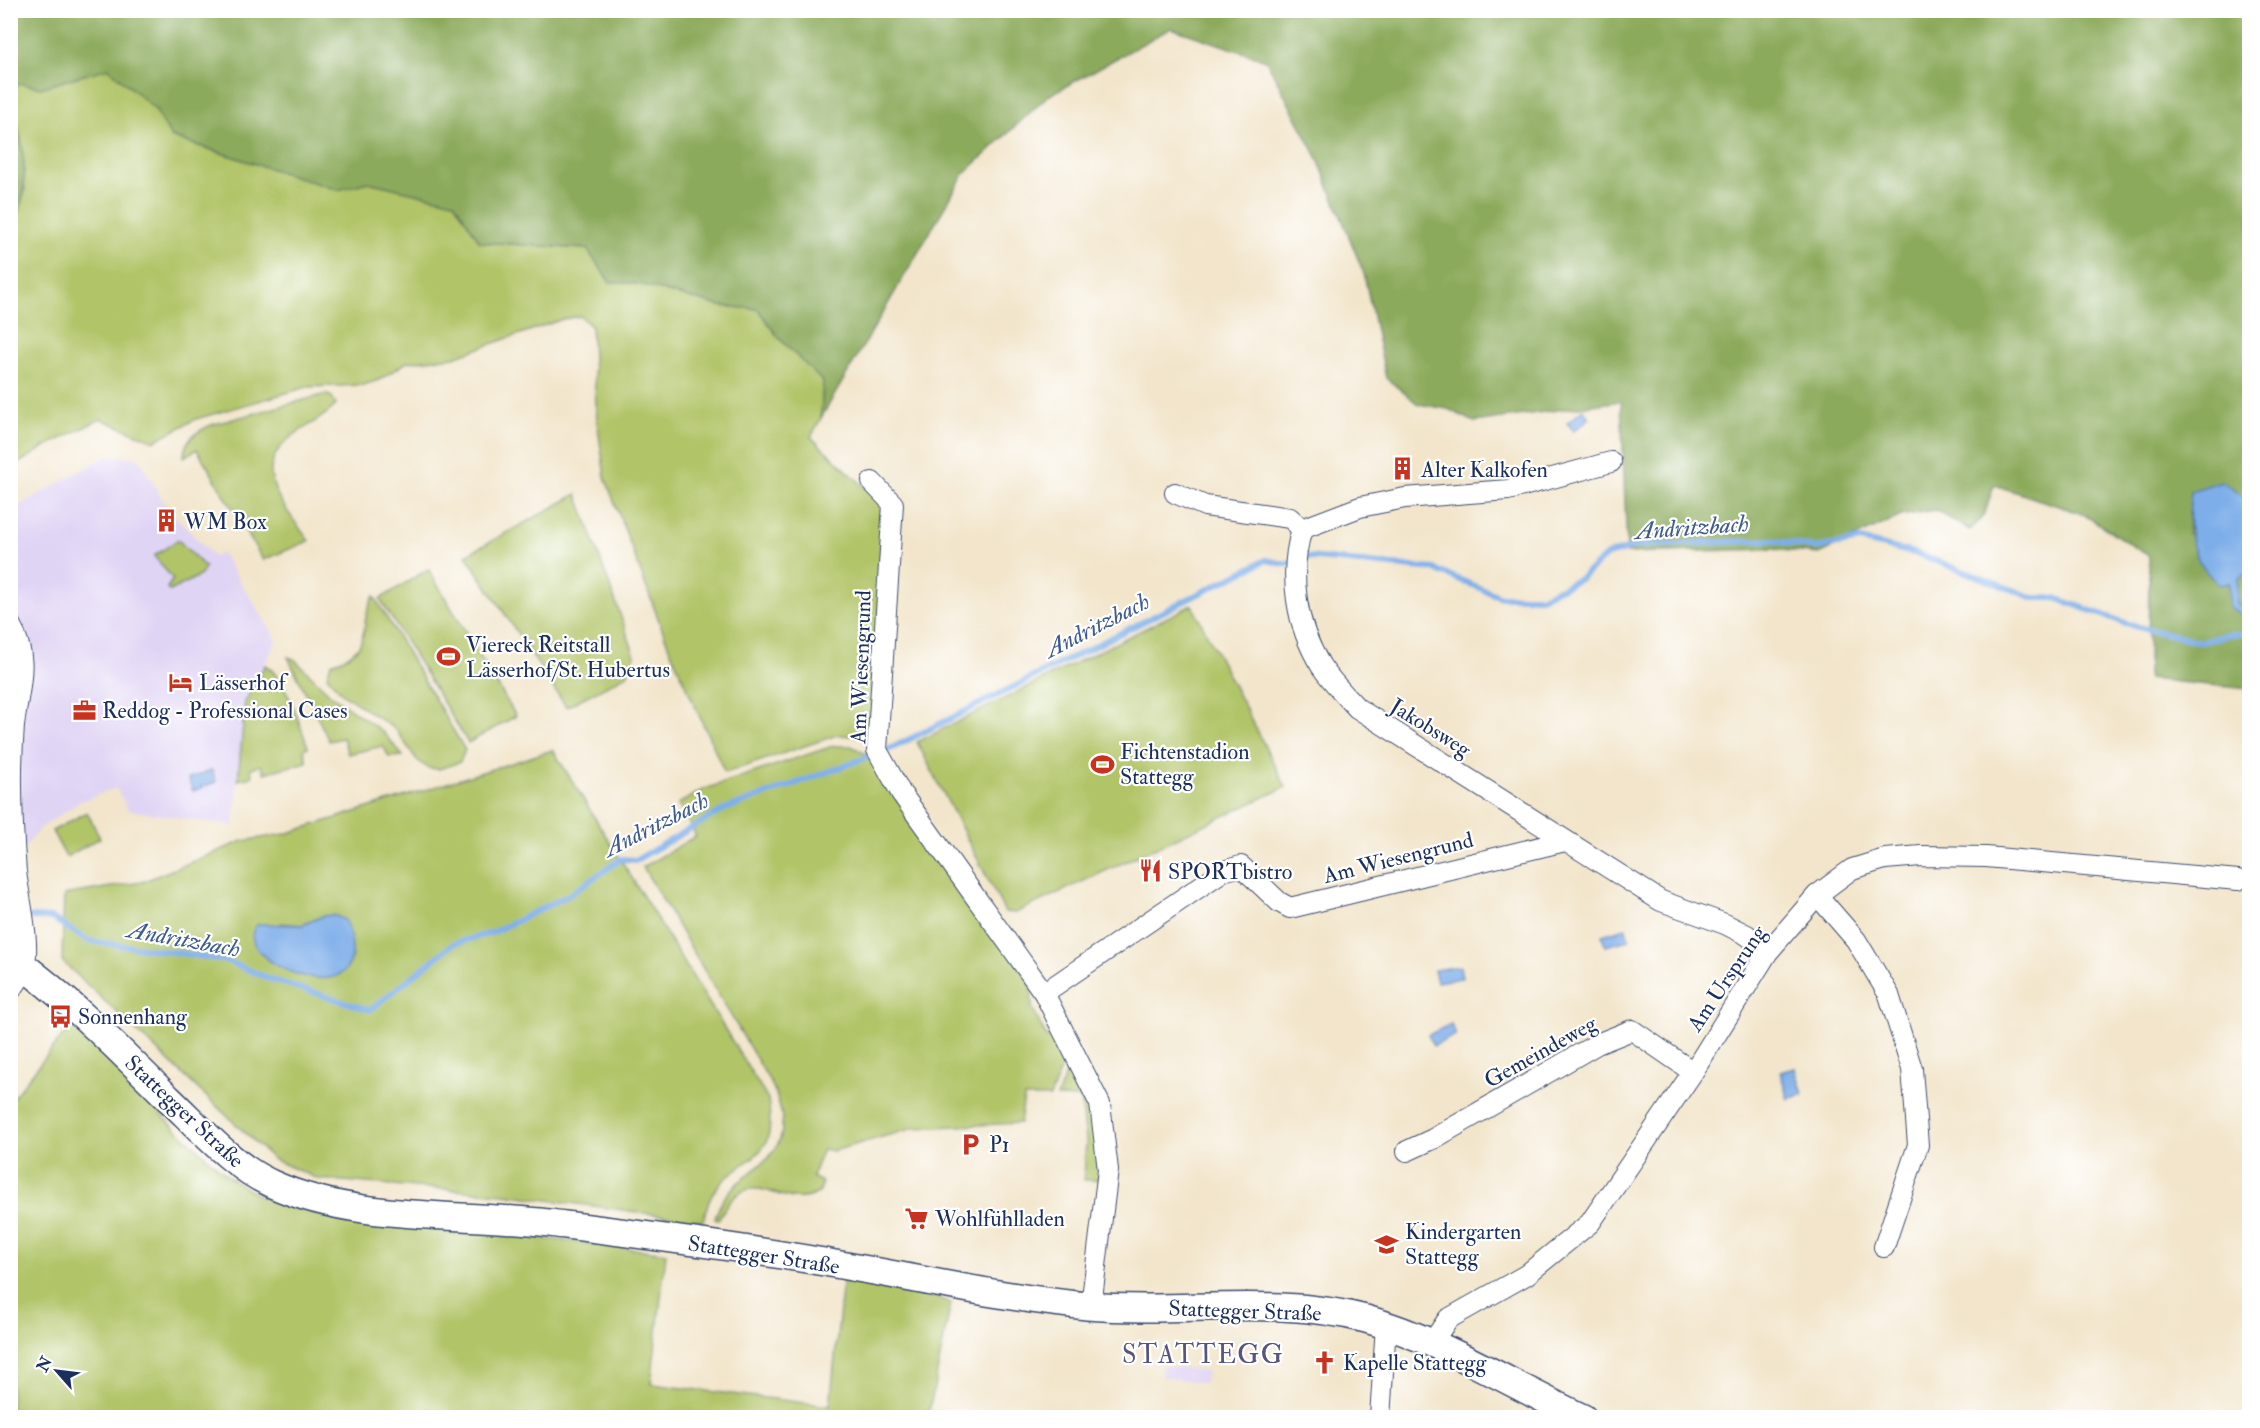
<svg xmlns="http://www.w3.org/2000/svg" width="2260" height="1428" font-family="'IM FELL Double Pica',serif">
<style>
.built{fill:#e0d4f4}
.green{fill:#b1c468;stroke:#667a63;stroke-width:1.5;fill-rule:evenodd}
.forest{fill:#8caa5c;stroke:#546c5d;stroke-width:1.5}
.water{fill:#7eaee9;stroke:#4c6ea4;stroke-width:1.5}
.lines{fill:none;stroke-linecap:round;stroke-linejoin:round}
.stream{stroke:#7eaee9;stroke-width:6}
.minor-casing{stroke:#3b4a6e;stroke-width:22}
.secondary-casing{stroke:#3b4a6e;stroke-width:30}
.minor{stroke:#fff;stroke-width:20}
.secondary{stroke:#fff;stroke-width:27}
.labels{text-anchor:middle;stroke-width:4.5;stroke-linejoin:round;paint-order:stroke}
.poi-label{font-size:22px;fill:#1b2f5e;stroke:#fff;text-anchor:start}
.street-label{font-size:22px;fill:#1b2f5e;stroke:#fff}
.water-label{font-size:24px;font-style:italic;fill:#3e5b8f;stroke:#fff}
.quarter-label{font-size:26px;letter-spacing:1.5px;fill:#56557f;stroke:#fff}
</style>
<rect width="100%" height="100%" fill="#fff"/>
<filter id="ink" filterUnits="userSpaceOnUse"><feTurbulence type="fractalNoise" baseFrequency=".0167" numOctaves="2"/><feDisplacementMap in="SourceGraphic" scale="12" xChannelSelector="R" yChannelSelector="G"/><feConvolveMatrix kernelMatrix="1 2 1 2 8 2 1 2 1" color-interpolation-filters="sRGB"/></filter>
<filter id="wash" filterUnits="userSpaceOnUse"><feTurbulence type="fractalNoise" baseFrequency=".008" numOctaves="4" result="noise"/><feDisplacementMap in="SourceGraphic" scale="24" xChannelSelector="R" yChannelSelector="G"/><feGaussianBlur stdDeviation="1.35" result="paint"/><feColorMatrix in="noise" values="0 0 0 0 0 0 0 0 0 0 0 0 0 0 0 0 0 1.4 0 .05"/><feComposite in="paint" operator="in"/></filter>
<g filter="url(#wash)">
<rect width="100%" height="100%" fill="#f2e5cb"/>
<path class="built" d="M105 457H138L169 510 214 557 222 553 277 640 245 702 234 826 128 810 116 788 81 801 39 829 21 853 11 888V510Z
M1162 1365 1206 1371 1205 1383 1161 1377Z"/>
<path class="green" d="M108 67 155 109 171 137 338 190 368 182 455 202 480 242 587 249 610 282 639 284 720 306 758 309 778 337 823 382 821 418 811 437 883 504 886 524 870 737 837 735 725 773 670 650 605 477 597 420 591 326 580 316 563 319 454 357 407 362 379 380 363 385 307 387 196 419 154 441 101 419 46 446 11 468V230L25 192 21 145 11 92 19 83 41 88Z
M326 394 332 397 336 405C324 418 308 425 294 435 246 469 284 505 309 541L263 560 197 449 184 457C184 439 196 432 211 425Z
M577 494 635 656 627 675 566 707 466 555Z
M178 540 205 567 201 575 170 591 167 588 173 579 154 556Z
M428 569 516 716 468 743 380 599Z
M374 596 465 750 460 762 439 769 428 768 417 760 396 730 343 694 327 676 331 663C378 649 355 627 374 596Z
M1192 605 1286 787 1015 913 1005 912 917 742Z
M288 657 294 659 331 695 383 732 403 756 389 757 383 746 348 754 343 738 329 741Z
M265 665C287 678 299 724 308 747L304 749 307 762 264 773 261 765 251 768 252 777 238 780 245 702Z
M833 746H851L874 758 1031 983 1032 1008 1047 1038 1057 1033 1068 1052 1050 1097H1024L1020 1123 914 1128 833 1151 823 1149 812 1177 822 1182 820 1192C779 1217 752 1154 718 1220L715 1219C728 1161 811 1171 772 1085L643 867 696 836 678 804 705 789Z
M553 750 768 1099C778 1161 749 1151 717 1187 709 1197 706 1210 703 1221L504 1194 318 1179 273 1159 62 961 64 895 142 882 243 841 285 834ZM323 916 261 955 281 923 302 925Z
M87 812 100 838 66 857 52 831Z
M72 1024 177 1130 229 1177 258 1196 316 1214 369 1223 560 1240 666 1253 651 1384 830 1406 843 1280 935 1297 951 1303 928 1417H11V1100Z
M1072 1057 1097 1124 1098 1180H1084L1086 1140 1081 1098 1057 1097Z"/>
<path class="forest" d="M11 10 2249 11V508L2245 498 2191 491 2188 533 2247 574 2249 571V689L2148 679 2149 556 2083 514 1994 485 1984 516 1970 530 1935 510 1901 516 1819 554 1773 549 1627 553 1621 401 1474 422 1448 409 1418 404 1386 378 1364 274 1317 157 1266 60 1171 28 1048 96 964 174 821 418 823 382 778 337 758 309 720 306 639 284 610 282 587 249 480 242 454 202 368 182 338 190 171 137 155 109 108 68 40 88 19 83 11 92Z
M11 102C25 141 32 193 11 230Z"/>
<path class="water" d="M1583 409 1590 418 1574 431 1567 423Z
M2221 481 2245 498 2249 508V571L2238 579 2237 604 2249 612V619L2229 607V583L2220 585C2188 560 2187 527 2191 491Z
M212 770 216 782 193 791 188 779Z
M334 915 345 920C388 1027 220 961 258 924L302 925 323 916Z
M1626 928 1629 940 1605 946 1602 935Z
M1460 966 1462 978 1437 982 1434 970Z
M1451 1024 1456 1035 1433 1046 1428 1035Z
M1795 1068 1803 1094 1788 1099 1780 1072Z"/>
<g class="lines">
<path class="stream" d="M10 916 52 918 89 941 181 953 227 961 270 979 370 1010 453 944 494 932 569 895 621 859 636 860 723 810 890 749 1266 560 1285 564 1307 557 1434 569 1501 597H1542L1580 579 1607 555 1638 546 1771 540 1815 548 1860 540 1918 554 2034 598H2055L2134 626 2202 642 2229 634H2250"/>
</g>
</g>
<g filter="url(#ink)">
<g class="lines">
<defs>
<path id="minor" d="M872 482 893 504 877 750 901 793 1044 993 1100 1104 1108 1170 1091 1306
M1175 493 1205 506 1290 518 1302 529
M1302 529C1288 574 1296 626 1321 666 1331 681 1345 695 1357 708L1661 901 1725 924 1747 935 1768 952
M1302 529 1360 507 1405 498 1508 490 1611 462
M10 624C31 660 18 688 14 726 10 775 12 823 16 872 19 897 31 944 24 967 22 976 16 984 10 991
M1817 895 1856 940 1889 995 1912 1069 1918 1145 1884 1247
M1044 993 1223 871 1241 866 1279 902 1290 908 1565 841
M1407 1151 1433 1139 1597 1044 1632 1030 1693 1072
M1431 1344 1448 1319 1526 1275 1590 1223 1693 1072 1768 952 1817 895 1852 869 1885 859 1921 856 1986 857 2238 880
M1380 1418 1386 1325"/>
<path id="secondary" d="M10 956C68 998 118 1048 168 1098 200 1128 232 1166 272 1184 358 1223 466 1212 557 1224 644 1235 732 1246 818 1261 908 1276 996 1297 1087 1306 1179 1314 1276 1295 1366 1319 1439 1339 1514 1386 1583 1418"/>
</defs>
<use href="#minor" class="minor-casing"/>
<use href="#secondary" class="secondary-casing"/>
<use href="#minor" class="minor"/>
<use href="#secondary" class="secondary"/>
</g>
</g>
<defs>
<symbol id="building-bare" viewBox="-9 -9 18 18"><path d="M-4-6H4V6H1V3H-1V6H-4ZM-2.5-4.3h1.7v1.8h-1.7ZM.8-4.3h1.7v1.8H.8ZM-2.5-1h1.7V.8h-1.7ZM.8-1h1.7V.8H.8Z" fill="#c8321e" stroke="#fff" stroke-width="2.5" paint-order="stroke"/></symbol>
<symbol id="stadium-bare" viewBox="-9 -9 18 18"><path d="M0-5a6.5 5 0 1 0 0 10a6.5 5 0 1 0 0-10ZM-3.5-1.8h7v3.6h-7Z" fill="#c8321e" stroke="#fff" stroke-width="2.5" paint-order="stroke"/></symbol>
<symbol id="hotel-bare" viewBox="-9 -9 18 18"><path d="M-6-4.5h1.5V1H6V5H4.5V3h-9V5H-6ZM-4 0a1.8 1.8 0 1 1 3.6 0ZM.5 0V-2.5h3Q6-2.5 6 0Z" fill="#c8321e" stroke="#fff" stroke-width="2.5" paint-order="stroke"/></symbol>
<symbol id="office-bare" viewBox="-9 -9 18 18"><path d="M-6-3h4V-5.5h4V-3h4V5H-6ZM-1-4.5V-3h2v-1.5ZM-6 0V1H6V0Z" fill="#c8321e" stroke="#fff" stroke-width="2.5" paint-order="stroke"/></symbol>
<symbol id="restaurant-bare" viewBox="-9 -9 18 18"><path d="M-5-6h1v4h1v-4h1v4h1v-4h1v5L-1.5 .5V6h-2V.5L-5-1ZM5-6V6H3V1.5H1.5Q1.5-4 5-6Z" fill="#c8321e" stroke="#fff" stroke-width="2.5" paint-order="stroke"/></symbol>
<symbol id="bus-bare" viewBox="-9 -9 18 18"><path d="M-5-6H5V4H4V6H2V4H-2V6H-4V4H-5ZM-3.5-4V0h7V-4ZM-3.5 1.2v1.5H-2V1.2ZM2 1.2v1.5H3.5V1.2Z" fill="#c8321e" stroke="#fff" stroke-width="2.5" paint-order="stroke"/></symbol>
<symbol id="parking-bare" viewBox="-9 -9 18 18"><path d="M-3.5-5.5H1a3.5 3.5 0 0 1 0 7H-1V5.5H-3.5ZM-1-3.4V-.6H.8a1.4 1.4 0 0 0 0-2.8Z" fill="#c8321e" stroke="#fff" stroke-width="2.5" paint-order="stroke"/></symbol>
<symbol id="supermarket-bare" viewBox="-9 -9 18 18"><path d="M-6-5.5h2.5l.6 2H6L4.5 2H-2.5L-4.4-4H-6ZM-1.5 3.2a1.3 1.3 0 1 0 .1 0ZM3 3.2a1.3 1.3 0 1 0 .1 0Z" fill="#c8321e" stroke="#fff" stroke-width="2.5" paint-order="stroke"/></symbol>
<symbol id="school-bare" viewBox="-9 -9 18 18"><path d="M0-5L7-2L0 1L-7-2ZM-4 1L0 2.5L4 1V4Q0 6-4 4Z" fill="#c8321e" stroke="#fff" stroke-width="2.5" paint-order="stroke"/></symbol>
<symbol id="church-bare" viewBox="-9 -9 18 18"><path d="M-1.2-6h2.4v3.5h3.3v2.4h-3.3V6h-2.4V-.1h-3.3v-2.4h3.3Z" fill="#c8321e" stroke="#fff" stroke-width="2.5" paint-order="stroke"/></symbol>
</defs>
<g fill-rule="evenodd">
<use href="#building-bare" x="1386" y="452" width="33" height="33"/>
<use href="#building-bare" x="150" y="504" width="33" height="33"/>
<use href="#stadium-bare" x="432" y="640" width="33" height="33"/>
<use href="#hotel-bare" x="164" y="666" width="33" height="33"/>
<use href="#office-bare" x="68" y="694" width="33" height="33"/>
<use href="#stadium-bare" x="1086" y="748" width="33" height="33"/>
<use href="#restaurant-bare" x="1134" y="854" width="33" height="33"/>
<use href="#bus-bare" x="44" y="1000" width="33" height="33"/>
<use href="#parking-bare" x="954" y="1128" width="33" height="33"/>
<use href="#supermarket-bare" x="900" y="1202" width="33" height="33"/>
<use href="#school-bare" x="1370" y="1228" width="33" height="33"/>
<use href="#church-bare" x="1308" y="1346" width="33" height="33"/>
</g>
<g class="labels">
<g class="poi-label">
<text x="1421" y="477">Alter Kalkofen</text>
<text x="184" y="529">WM Box</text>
<text x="466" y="652">Viereck Reitstall<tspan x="466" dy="25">Lässerhof/St. Hubertus</tspan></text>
<text x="199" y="690">Lässerhof</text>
<text x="102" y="718">Reddog - Professional Cases</text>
<text x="1120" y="759">Fichtenstadion<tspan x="1120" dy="25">Stattegg</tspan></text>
<text x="1168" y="879">SPORTbistro</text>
<text x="78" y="1024">Sonnenhang</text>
<text x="989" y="1152">P1</text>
<text x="935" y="1226">Wohlfühlladen</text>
<text x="1405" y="1239">Kindergarten<tspan x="1405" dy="25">Stattegg</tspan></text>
<text x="1343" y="1370">Kapelle Stattegg</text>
</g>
<g class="street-label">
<text transform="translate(860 667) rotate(-88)" y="8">Am Wiesengrund</text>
<text transform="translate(1431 727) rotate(32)" y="8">Jakobsweg</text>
<text transform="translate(1398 857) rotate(-14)" y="8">Am Wiesengrund</text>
<text transform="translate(1726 978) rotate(-56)" y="8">Am Ursprung</text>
<text transform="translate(1540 1051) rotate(-29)" y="8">Gemeindeweg</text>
<text transform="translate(185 1111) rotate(43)" y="8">Stattegger Straße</text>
<text transform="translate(764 1254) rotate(9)" y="8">Stattegger Straße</text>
<text transform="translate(1245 1310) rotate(2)" y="8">Stattegger Straße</text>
</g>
<g class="water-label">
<text transform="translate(1692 527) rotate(-4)" y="8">Andritzbach</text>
<text transform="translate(1097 625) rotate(-27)" y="8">Andritzbach</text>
<text transform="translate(656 824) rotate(-27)" y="8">Andritzbach</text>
<text transform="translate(184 939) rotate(10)" y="8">Andritzbach</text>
</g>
<g class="quarter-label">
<text x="1203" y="1363">STATTEGG</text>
</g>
</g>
<rect width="2260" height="1428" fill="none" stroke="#fff" stroke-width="36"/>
<g transform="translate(57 1371) rotate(298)" stroke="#ffffff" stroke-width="4.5" paint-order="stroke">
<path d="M0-4.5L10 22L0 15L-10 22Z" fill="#1b2f5e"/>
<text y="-9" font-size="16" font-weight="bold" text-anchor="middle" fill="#1b2f5e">N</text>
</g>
</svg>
